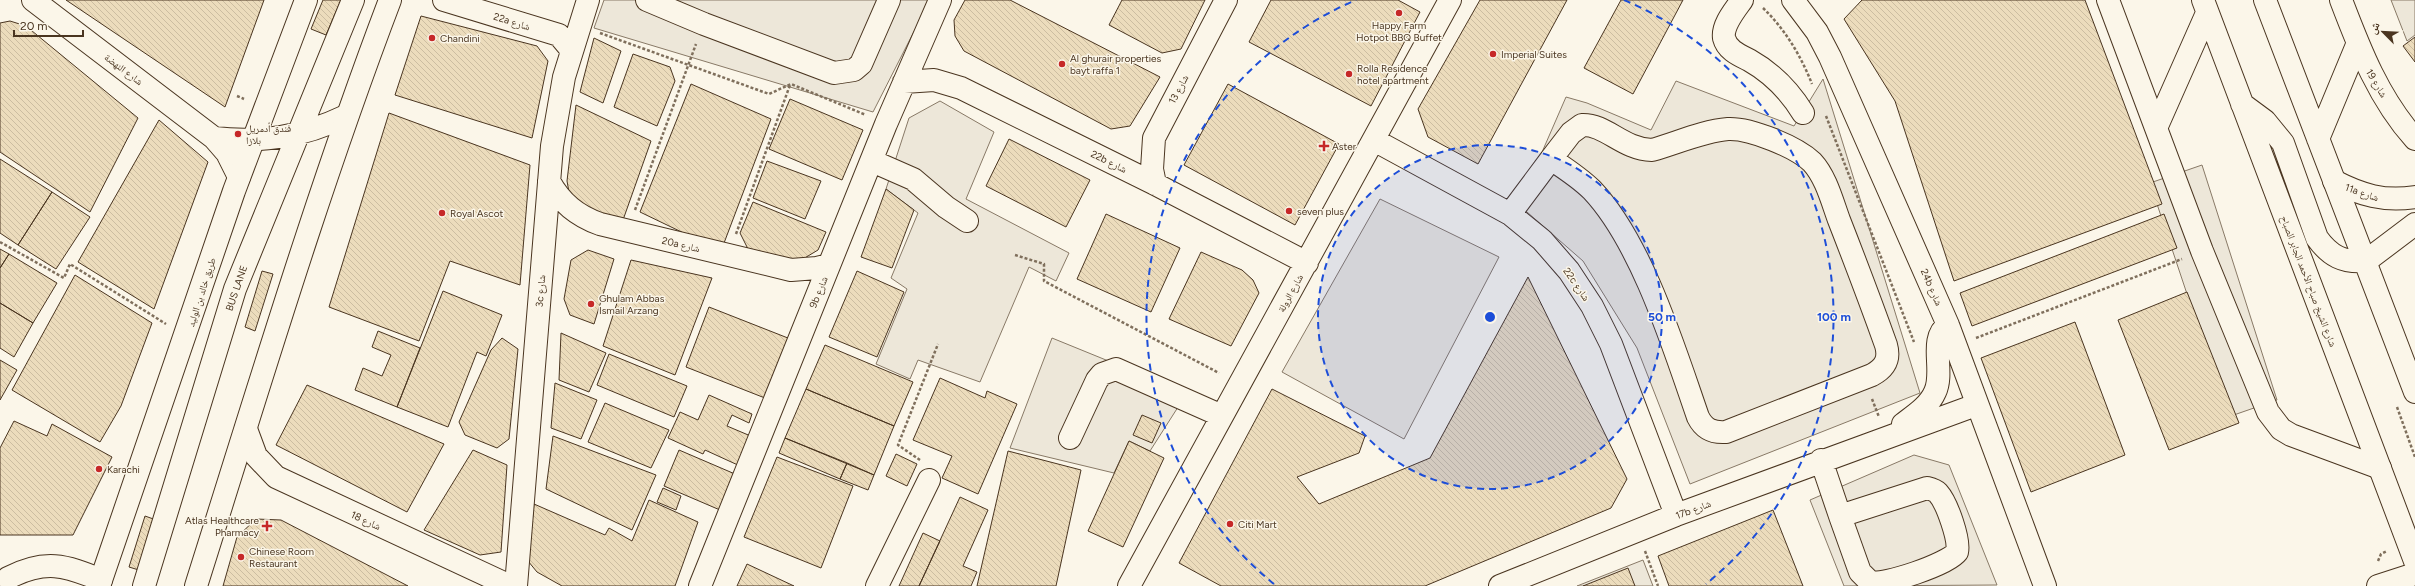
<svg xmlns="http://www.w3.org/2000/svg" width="2415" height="586" font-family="Figtree,'Noto Naskh Arabic',sans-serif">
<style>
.parking{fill:#ede7d9;stroke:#887966}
.building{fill:url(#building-back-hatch);stroke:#4a3520}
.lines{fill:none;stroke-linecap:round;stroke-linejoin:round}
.minor-casing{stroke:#4a3520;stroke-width:24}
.major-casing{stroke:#4a3520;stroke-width:24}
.path{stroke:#7f6f5c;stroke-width:2.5;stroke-dasharray:3 2;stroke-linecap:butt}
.minor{stroke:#fbf6e9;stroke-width:22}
.major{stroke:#fbf6e9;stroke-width:22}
.ring{fill:none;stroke:#1d4ed8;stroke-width:2;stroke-dasharray:7 5}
.poi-dot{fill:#c62828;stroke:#fbf6e9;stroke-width:1.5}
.labels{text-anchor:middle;stroke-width:3;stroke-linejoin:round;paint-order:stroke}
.street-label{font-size:10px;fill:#4a3520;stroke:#fbf6e9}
.poi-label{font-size:10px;fill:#4a3520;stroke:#fbf6e9;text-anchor:start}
.centre{fill:#1d4ed8;stroke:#fbf6e9;stroke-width:2}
.ring-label{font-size:12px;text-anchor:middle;font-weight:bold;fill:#1d4ed8;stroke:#fbf6e9;stroke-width:3;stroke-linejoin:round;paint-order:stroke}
</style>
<defs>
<pattern id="building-back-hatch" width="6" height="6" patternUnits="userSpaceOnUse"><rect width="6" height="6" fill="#ecdcbc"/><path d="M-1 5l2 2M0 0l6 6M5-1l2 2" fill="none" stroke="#ccbda1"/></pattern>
</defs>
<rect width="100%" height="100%" fill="#fbf6e9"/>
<path class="parking" d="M604 0H930L873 112 594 28Z
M2391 0H2415V35L2407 41Z
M1823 79 1920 393 1690 484 1637 348 1583 261 1519 205 1566 97 1587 103 1651 130 1676 81 1794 126Z
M940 101 994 132 966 199 1069 253 1056 281 1029 267 980 382 918 360 910 379 876 364 907 289 891 278 918 213 886 189 909 118Z
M2202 165 2277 400 2228 417 2150 183Z
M1380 199 1499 257 1404 439 1282 372Z
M1052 338 1187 393 1150 451 1129 441 1114 473 1010 448Z
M1914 455 1949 465 1997 585 1844 586 1810 500Z
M1643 560 1653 586H1577Z"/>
<path class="building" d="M66 0H264L225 107Z
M323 0H341L326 35 311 29Z
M965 0H1010L1160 77 1130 126 1111 129 964 51 955 36 954 20Z
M1122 0H1205L1181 49 1162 53 1109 25Z
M1271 0H1398L1420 12 1371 106 1249 42Z
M1480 0H1567L1478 164 1428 137 1418 109Z
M1621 0H1683L1633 94 1584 68Z
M1862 0H2085L2162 204 1954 281 1895 101 1844 19Z
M421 16 537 46 548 61 532 138 395 95Z
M10 21 26 26 138 118 90 212 0 152V23Z
M2415 37V62L2403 46Z
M594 38 621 51 603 103 580 92Z
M633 54 670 67 675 81 657 126 614 107Z
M691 84 771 119 721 251 640 212Z
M1228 84 1339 144 1295 225 1184 165Z
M790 99 863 130 842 180 769 149Z
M576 105 651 141 623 220 582 209 569 192 567 181Z
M389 113 530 165 520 285 450 261 419 341 329 307Z
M159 120 208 162 154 309 78 262Z
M1009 139 1090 180 1066 227 986 186Z
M0 159 52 192 18 245 0 233Z
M767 161 821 181 805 219 753 198Z
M886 189 914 210 892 268 861 257Z
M52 192 90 217 56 269 18 245Z
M753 202 826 232 818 250 798 262 749 251 740 233Z
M1106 214 1180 248 1151 312 1077 279Z
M2164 214 2177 248 1972 326 1960 293Z
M0 249 9 254 0 268Z
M588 250 614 259 594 324 570 315 564 299 571 260Z
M1201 252 1242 270 1253 280 1259 293 1231 346 1169 319Z
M9 254 57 283 33 323 0 303V268Z
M631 260 712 278 675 375 603 346Z
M262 271 273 274 255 331 245 327Z
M857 271 904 292 877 357 829 337Z
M75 275 152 323 121 406 100 442 12 390Z
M1528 277 1627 479 1611 508 1425 586H1221L1179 563 1272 389 1365 436 1359 453 1297 477 1319 504 1430 458Z
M443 291 502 315 486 356 477 352 448 427 397 407Z
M2187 292 2239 423 2169 450 2118 320Z
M0 303 33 323 14 357 0 348Z
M709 307 793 340 770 400 686 367Z
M2075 322 2125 455 2031 492 1981 358Z
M378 331 420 348 397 407 355 390 363 368 382 376 391 355 372 347Z
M561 333 606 353 589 392 559 380Z
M502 338 518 349 509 439 497 448 465 435 459 422 491 350Z
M825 345 913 382 894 426 806 389Z
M609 354 687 386 674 417 597 385Z
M0 360 17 370 0 400Z
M940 378 985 398 987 391 1017 404 978 494 942 478 952 456 913 440Z
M555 383 597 400 581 439 551 428Z
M307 385 444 444 407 512 276 445Z
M806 389 894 426 874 475 785 438Z
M709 395 752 414 749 423 732 415 727 426 753 437 740 466 705 450 703 454 668 438 680 412 698 420Z
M605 403 669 430 651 468 588 442Z
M1142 415 1161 423 1152 443 1133 435Z
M14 421 47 436 52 424 112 457 73 535H0V448Z
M553 436 656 475 632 530 546 489Z
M785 438 847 463 840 479 779 453Z
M1129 441 1164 458 1123 547 1088 531Z
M473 450 507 465 501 552 480 555 424 530Z
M679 450 735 474 720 510 664 486Z
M1008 451 1081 470 1056 586H977Z
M896 454 917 464 907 486 886 476Z
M777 457 853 486 821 568 744 537Z
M847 463 874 475 868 490 840 479Z
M663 488 681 496 676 510 657 502Z
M960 497 988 510 963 566 977 572 971 586H919Z
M649 500 698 522 675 586H562L537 572 528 561 534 504 605 535 609 528 632 541Z
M1773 510 1803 586H1669L1658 556Z
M145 516 159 521 142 571 129 567Z
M256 519 281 520 408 586H223L237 537Z
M923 533 940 541 919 586H899Z
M747 564 794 586H737Z
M1628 568 1635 586H1583Z"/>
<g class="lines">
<defs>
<path id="minor" d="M33 0 214 138 227 153 239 177
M444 0 559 35 569 47 571 53
M647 0 704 24 834 73 854 70 861 64 889 0
M1742 0C1735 10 1722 25 1724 38 1727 50 1739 55 1749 60 1772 73 1789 90 1803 113
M1793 0 1817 32 1830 57 1948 325 2045 586
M2108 0 2202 251 2268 412 2281 429 2291 435 2380 468
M2341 0C2360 50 2379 99 2415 139
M904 82 934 80 961 88 1155 184 1307 263
M1582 125C1606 124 1622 149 1652 150 1677 143 1703 131 1728 129 1751 128 1796 147 1812 162 1826 177 1832 201 1839 220 1855 261 1871 303 1886 345 1890 359 1885 368 1872 375L1726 432C1712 433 1704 429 1698 417 1674 348 1642 243 1592 190 1580 178 1566 169 1551 159L1571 133Z
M214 138C262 143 302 137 346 116
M1374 140 1510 214 1542 240 1569 271 1592 306 1611 344 1676 515
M872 161 913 179 946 207 967 221
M549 181C561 203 577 216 600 224L791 270 817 268 829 265
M2334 181C2361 195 2384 202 2415 197
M1155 184 1152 169 1154 138 1226 0
M1510 214 1551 159
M2366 261 2415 224
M1903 424C1915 415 1929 406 1935 392 1945 371 1928 339 1948 325
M246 429 256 456 276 477 510 586
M1070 438 1097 380 1102 374 1116 369 1222 416
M1821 460 1840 516
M1927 488C1931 489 1935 490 1938 493 1947 503 1960 540 1957 552 1948 564 1884 586 1870 582L1860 572 1840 516Z
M8 578C45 559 65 565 101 580
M144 586 235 289 353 0
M516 586 552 146 564 77 588 0
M700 586 886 124 940 0
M877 586 929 480
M1129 586 1450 0
M1500 586 1676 515 1976 405
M2378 586 2415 574"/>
<path id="major" d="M2203 0 2415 561
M2265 0 2415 392
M2242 104 2265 121 2283 143 2317 238C2330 256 2343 263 2366 261
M2157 126 2207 13
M2318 139 2357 45
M99 586 234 191 306 0
M196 586C258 390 317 192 390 0"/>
</defs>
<use href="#minor" class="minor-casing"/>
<use href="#major" class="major-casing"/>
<path class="path" d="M1763 8C1785 29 1801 56 1812 84
M600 33 769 94 791 84 866 115
M237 96 244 99
M1826 116 1914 342
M635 210 696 44
M736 234 790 85
M0 242 64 278 70 264 166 324
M1015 255 1044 264V281L1219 373
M1976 338 2182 259
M1872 399 1879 417
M2397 407 2415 457
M920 460 898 445 938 344
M1645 551 1658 586
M2378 561 2381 554 2387 551"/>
<use href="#minor" class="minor"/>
<use href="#major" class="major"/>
</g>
<circle cx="1490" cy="317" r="172" fill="#1d4ed8" fill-opacity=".12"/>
<g class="ring">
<circle cx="1490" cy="317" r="172"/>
<path d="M1274 584A344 344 0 0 1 1356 0M1624 0A344 344 0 0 1 1706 584"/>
</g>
<g class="poi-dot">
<circle cx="1399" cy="13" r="4"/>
<circle cx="432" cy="38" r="4"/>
<circle cx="1493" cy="54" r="4"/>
<circle cx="1062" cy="64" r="4"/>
<circle cx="1349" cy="74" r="4"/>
<circle cx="238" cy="134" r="4"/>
<path d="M1322 140h4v4h4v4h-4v4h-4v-4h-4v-4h4z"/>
<circle cx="1289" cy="211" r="4"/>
<circle cx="442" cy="213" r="4"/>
<circle cx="591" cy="304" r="4"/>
<circle cx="99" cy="469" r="4"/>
<circle cx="1230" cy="524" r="4"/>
<path d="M265 520h4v4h4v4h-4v4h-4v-4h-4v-4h4z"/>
<circle cx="241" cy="557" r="4"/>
</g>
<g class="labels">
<g class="street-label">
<text transform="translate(512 21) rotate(17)" y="4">22a شارع</text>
<text transform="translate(124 69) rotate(37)" y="4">شارع النهضة</text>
<text transform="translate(2377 83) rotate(59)" y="4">شارع 19</text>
<text transform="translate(1178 89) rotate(-62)" y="4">شارع 13</text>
<text transform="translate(1109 161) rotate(26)" y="4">22b شارع</text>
<text transform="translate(2362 192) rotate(19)" y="4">11a شارع</text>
<text transform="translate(681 244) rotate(13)" y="4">20a شارع</text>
<text transform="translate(2309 281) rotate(69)" y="4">شارع الشيخ صباح الأحمد الجابر الصباح</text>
<text transform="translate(1577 284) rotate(55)" y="4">22c شارع</text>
<text transform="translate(1932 287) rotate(66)" y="4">24b شارع</text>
<text transform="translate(236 288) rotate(-71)" y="4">BUS LANE</text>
<text transform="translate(540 291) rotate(-85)" y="4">3c شارع</text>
<text transform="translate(201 292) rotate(-72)" y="4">طريق خالد بن الوليد</text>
<text transform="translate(818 292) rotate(-68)" y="4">9b شارع</text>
<text transform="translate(1290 293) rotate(-61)" y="4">شارع الرولة</text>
<text transform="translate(1693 509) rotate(-21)" y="4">17b شارع</text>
<text transform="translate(366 520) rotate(25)" y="4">شارع 18</text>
</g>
<g class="poi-label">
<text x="1399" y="29" text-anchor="middle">Happy Farm<tspan x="1399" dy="12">Hotpot BBQ Buffet</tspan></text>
<text x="440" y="42">Chandini</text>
<text x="1501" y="58">Imperial Suites</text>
<text x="1070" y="62">Al ghurair properties<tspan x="1070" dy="12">bayt raffa 1</tspan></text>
<text x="1357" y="72">Rolla Residence<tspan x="1357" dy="12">hotel apartment</tspan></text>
<text x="246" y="132">فندق أدمريل<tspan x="246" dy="12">بلازا</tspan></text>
<text x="1332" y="150">Aster</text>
<text x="1297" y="215">seven plus</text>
<text x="450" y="217">Royal Ascot</text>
<text x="599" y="302">Ghulam Abbas<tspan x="599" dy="12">Ismail Arzang</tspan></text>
<text x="107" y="473">Karachi</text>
<text x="259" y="524" text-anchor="end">Atlas Healthcare<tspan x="259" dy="12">Pharmacy</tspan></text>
<text x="1238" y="528">Citi Mart</text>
<text x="249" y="555">Chinese Room<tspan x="249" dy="12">Restaurant</tspan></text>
</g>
</g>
<circle cx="1490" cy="317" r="6" class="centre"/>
<g class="ring-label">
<text x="1662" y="321">50 m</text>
<text x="1834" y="321">100 m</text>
</g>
<g transform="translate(2383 32) rotate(294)" stroke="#fbf6e9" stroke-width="3" paint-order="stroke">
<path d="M0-3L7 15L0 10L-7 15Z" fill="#4a3520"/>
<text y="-6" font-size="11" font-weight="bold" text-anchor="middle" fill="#4a3520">ش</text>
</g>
<path d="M14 30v6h69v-6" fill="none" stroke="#4a3520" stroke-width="2"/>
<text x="20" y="30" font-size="12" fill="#4a3520" stroke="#fbf6e9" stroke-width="3" paint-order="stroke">20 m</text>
</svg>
